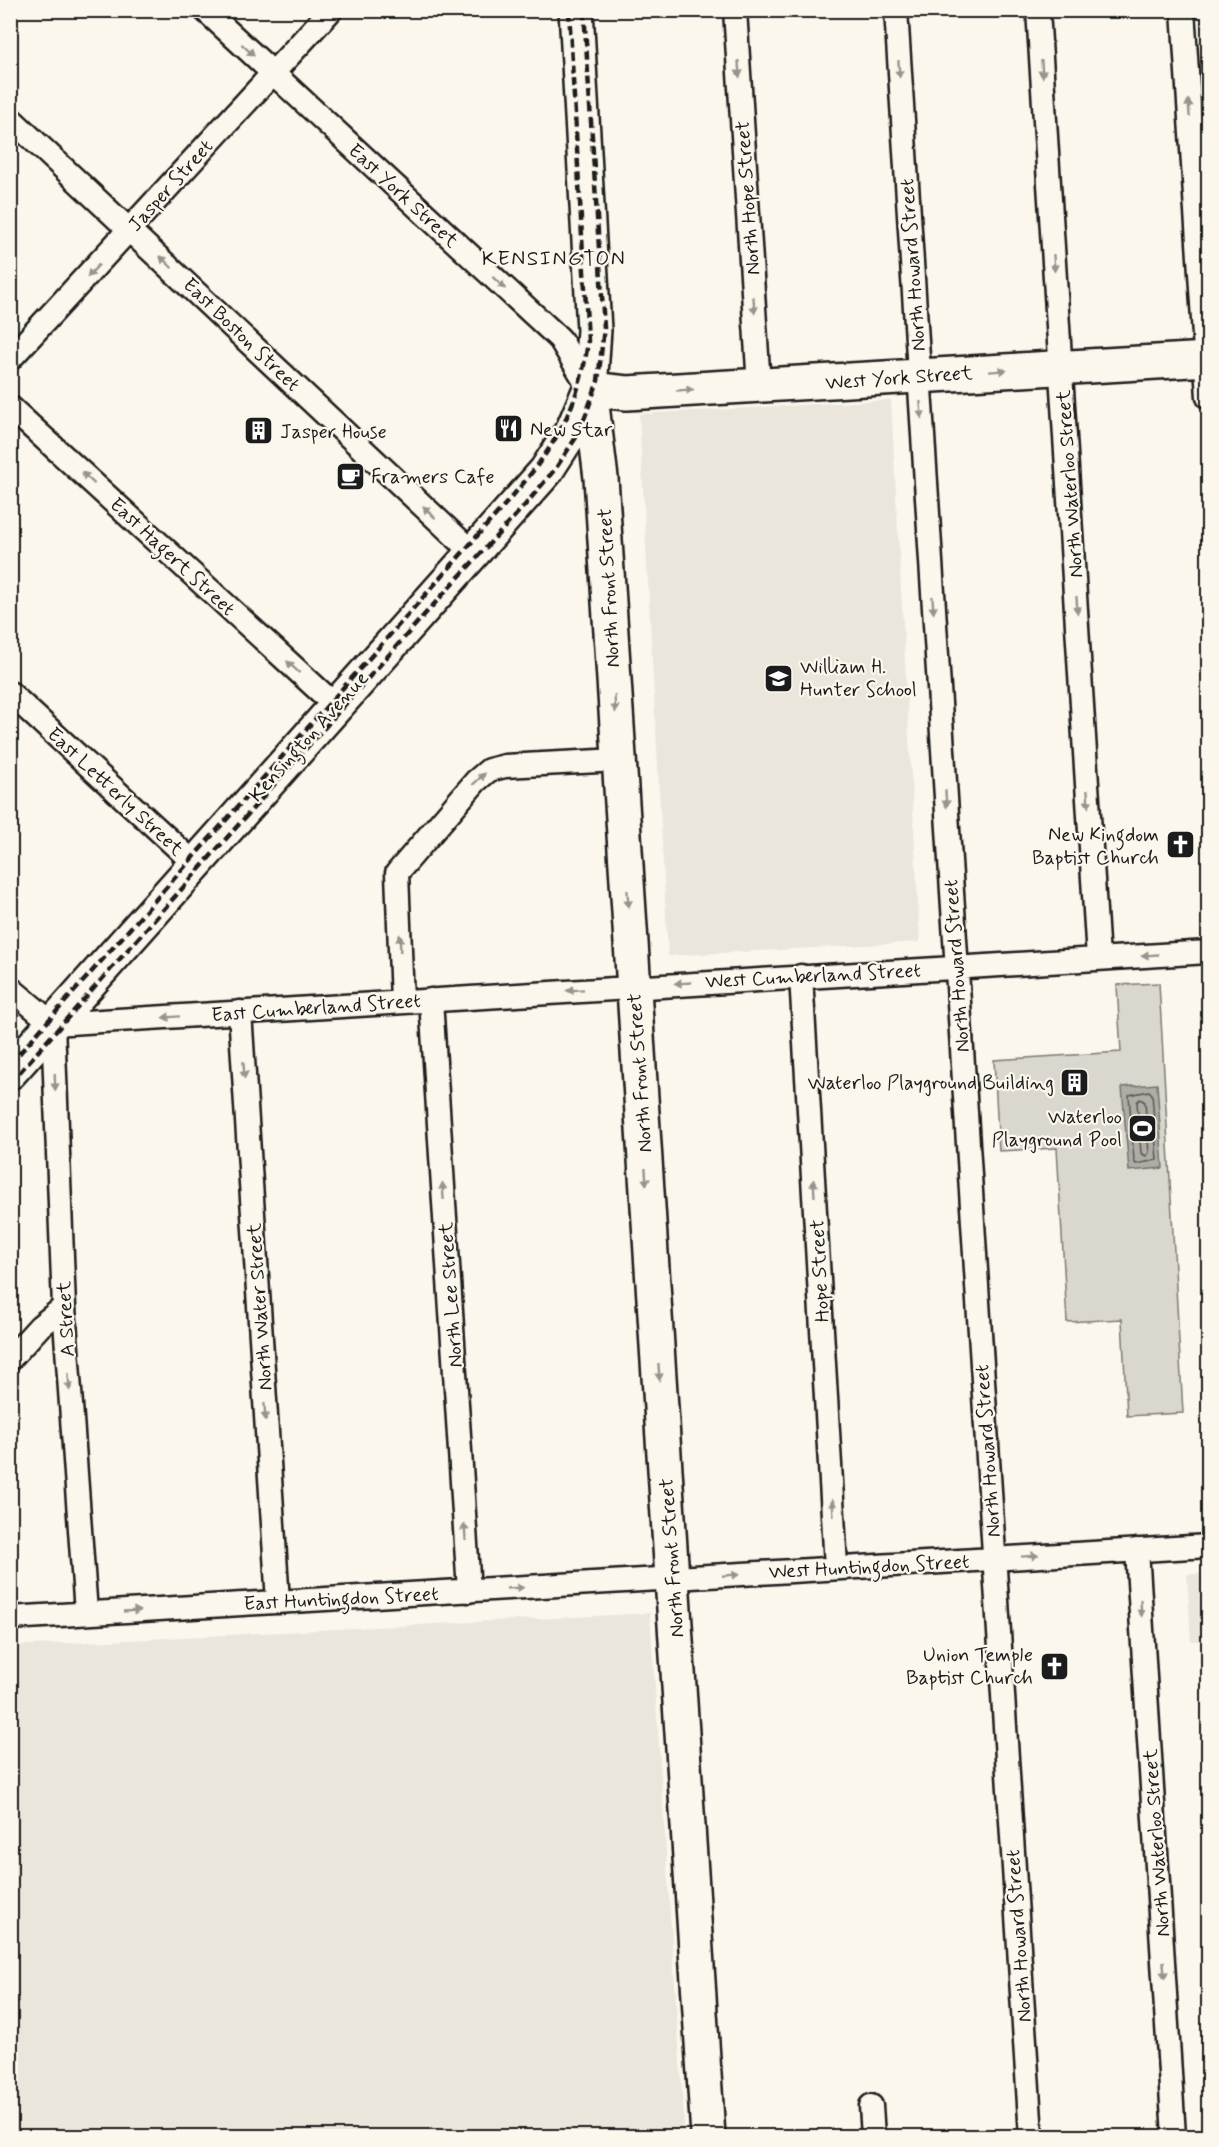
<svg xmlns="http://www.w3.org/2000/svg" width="1219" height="2147" font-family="Mynerve,sans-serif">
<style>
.built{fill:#eae6dc}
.green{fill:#dad7ce;stroke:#7b7a75;stroke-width:1.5}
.water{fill:#afaca5;stroke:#74726e;stroke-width:1.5}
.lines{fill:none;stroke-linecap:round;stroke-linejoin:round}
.shore{stroke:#575653;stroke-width:1.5}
.street-casing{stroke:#1c1c1c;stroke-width:27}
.secondary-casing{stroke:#1c1c1c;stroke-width:38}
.street{stroke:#fbf7ec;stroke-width:22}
.secondary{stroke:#fbf7ec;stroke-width:33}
.rail{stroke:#1c1c1c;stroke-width:4.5;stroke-dasharray:9 4.5;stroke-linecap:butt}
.oneway{fill:#97948e}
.labels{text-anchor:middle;stroke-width:4.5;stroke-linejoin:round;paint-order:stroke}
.street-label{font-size:20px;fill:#1c1c1c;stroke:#fbf7ec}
.poi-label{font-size:20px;fill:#1c1c1c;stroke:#fbf7ec;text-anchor:start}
.neighbourhood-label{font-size:21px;letter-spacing:1.5px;fill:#1c1c1c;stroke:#fbf7ec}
</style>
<rect width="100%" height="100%" fill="#fbf7ec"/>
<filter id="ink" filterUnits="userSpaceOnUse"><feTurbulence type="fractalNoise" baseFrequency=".0167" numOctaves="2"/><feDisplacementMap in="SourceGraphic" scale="12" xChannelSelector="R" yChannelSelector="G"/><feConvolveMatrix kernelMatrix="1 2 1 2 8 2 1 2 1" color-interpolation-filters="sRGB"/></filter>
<g filter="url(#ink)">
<path class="built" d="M891 400 920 942 668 956 639 414Z
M1187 1574H1208V1640L1191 1641Z
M650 1613 685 2136H11V1646Z"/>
<path class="green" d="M1159 983 1183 1413 1127 1416 1122 1319 1067 1322 1057 1148 999 1151 994 1060 1121 1052 1117 985Z"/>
<path class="water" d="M1157 1084 1163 1168 1129 1171 1122 1087Z"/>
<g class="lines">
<path class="shore" d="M1149 1091 1152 1094 1157 1160 1136 1164 1134 1161 1129 1095Z
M1140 1099 1145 1102 1149 1153 1146 1156 1141 1153 1137 1102Z"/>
<defs>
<path id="street" d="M205 10 560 339 590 389
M735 10 759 386
M896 10 1031 2136
M1038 10 1098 958
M1183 10 1208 397
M10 118 472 552
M10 359 331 10
M10 407 336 706
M10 693 194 863
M801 976 836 1566
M10 988 53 1024 1208 952
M431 1000 469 1591
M402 1001 397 873 476 781 489 770 505 766 618 760
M240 1012 278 1602
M53 1024 64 1307 86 1613
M10 1359 40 1326 64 1307
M1137 1550 1174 2136
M10 1618 1208 1546
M871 2106 873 2136"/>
<path id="secondary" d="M576 10 594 330 590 389 601 478 708 2136
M590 389 627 393 1208 359
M10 1072 546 471 573 429 590 389"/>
</defs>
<use href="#street" class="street-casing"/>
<use href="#secondary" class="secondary-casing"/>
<use href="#street" class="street"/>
<use href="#secondary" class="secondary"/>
<path class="rail" d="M10 1064 465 550C525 480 576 437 588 341L569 10
M10 1083 425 614 525 505 556 468 579 433 598 381 604 328 584 10"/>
</g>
<defs><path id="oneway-solid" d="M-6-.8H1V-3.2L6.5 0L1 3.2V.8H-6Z" transform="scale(1.5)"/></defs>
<g class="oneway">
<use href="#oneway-solid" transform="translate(248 50) rotate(43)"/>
<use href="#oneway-solid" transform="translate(739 69) rotate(86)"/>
<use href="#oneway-solid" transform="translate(899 69) rotate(86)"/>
<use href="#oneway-solid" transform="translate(1042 69) rotate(86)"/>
<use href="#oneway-solid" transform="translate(1189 108) rotate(-94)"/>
<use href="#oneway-solid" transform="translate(166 262) rotate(-136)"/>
<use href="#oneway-solid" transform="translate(1054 263) rotate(86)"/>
<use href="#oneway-solid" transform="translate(93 271) rotate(133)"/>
<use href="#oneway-solid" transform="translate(499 283) rotate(43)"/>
<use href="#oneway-solid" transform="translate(754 305) rotate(86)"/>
<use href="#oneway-solid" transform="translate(998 371) rotate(-4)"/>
<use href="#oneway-solid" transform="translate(685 390) rotate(-3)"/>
<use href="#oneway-solid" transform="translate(921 410) rotate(86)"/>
<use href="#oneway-solid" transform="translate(88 478) rotate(-137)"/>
<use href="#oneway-solid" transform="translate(429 512) rotate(-136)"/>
<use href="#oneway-solid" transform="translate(933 605) rotate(86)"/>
<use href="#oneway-solid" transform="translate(1077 605) rotate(86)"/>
<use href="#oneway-solid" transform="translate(293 667) rotate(-137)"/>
<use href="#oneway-solid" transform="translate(615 704) rotate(87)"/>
<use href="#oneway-solid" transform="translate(479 779) rotate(-43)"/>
<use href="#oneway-solid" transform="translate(946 799) rotate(86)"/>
<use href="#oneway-solid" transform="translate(1088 799) rotate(86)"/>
<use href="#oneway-solid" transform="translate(628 899) rotate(86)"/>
<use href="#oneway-solid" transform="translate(400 943) rotate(-92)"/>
<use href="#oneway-solid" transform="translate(1150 955) rotate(177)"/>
<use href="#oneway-solid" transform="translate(683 983) rotate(177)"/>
<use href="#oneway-solid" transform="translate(575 990) rotate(176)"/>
<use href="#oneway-solid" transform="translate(171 1017) rotate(176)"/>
<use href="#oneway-solid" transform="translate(244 1070) rotate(86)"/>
<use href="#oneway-solid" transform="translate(55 1082) rotate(88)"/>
<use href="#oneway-solid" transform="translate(646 1177) rotate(86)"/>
<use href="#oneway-solid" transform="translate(814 1188) rotate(-93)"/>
<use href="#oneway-solid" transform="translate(443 1191) rotate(-94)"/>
<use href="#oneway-solid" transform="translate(659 1372) rotate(86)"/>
<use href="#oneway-solid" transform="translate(69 1382) rotate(86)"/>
<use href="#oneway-solid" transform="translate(265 1412) rotate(86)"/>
<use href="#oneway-solid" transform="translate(833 1508) rotate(-93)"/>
<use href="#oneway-solid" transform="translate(465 1532) rotate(-94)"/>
<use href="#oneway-solid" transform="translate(1030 1556) rotate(-4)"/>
<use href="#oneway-solid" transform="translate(731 1575) rotate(-5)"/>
<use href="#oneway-solid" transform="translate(515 1588) rotate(-3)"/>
<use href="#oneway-solid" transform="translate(1141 1608) rotate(86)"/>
<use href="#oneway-solid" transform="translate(132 1611) rotate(-3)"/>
<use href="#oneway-solid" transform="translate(1164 1970) rotate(86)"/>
</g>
</g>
<defs>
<symbol id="restaurant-square" viewBox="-11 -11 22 22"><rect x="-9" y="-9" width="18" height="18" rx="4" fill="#1c1c1c" stroke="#fbf7ec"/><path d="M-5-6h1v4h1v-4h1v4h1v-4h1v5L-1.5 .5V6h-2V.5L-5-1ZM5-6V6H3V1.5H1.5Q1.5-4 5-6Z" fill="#fff"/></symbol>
<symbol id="building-square" viewBox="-11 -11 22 22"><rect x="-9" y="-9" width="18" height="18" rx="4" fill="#1c1c1c" stroke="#fbf7ec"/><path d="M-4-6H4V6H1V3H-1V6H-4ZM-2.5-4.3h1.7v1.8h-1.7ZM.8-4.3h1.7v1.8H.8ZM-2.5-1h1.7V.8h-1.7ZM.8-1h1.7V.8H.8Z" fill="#fff"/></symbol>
<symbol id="cafe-square" viewBox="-11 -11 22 22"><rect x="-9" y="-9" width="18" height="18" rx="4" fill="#1c1c1c" stroke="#fbf7ec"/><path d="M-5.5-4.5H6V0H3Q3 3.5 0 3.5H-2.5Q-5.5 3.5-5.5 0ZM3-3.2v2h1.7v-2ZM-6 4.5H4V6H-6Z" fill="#fff"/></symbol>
<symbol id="school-square" viewBox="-11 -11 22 22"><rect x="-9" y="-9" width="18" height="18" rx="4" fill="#1c1c1c" stroke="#fbf7ec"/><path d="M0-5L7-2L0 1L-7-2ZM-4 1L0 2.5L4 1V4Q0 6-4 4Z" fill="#fff"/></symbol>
<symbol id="church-square" viewBox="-11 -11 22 22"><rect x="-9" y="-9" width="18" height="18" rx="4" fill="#1c1c1c" stroke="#fbf7ec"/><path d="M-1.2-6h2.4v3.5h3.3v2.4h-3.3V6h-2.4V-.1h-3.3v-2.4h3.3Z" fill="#fff"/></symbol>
<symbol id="stadium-square" viewBox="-11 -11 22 22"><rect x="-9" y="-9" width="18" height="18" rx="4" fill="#1c1c1c" stroke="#fbf7ec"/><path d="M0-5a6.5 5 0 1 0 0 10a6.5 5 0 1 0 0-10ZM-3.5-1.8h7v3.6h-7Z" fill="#fff"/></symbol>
</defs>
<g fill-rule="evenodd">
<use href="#restaurant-square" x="492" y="412" width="33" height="33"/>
<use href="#building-square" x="242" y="414" width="33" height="33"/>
<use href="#cafe-square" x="334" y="460" width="33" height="33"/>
<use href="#school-square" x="762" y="662" width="33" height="33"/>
<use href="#church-square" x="1164" y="828" width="33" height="33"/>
<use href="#building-square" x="1058" y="1066" width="33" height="33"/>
<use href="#stadium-square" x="1126" y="1112" width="33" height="33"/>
<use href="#church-square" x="1038" y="1650" width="33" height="33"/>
</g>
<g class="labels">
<g class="street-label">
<text transform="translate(170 185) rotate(-48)" y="7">Jasper Street</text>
<text transform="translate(404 195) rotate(43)" y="7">East York Street</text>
<text transform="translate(747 198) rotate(-94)" y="7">North Hope Street</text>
<text transform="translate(912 265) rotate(-94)" y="7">North Howard Street</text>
<text transform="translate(242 334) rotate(44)" y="7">East Boston Street</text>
<text transform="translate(899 377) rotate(-4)" y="7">West York Street</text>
<text transform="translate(1069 484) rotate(-94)" y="7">North Waterloo Street</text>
<text transform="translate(173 556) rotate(43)" y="7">East Hagert Street</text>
<text transform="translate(608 588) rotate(-93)" y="7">North Front Street</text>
<text transform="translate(308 736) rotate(-48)" y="7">Kensington Avenue</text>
<text transform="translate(116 791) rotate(43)" y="7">East Letterly Street</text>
<text transform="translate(956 966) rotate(-94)" y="7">North Howard Street</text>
<text transform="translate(813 975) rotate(-3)" y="7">West Cumberland Street</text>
<text transform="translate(316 1007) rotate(-4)" y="7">East Cumberland Street</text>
<text transform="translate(639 1073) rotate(-94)" y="7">North Front Street</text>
<text transform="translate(819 1271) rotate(-93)" y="7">Hope Street</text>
<text transform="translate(450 1295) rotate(-94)" y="7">North Lee Street</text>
<text transform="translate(259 1307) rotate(-94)" y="7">North Water Street</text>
<text transform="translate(65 1319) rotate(-93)" y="7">A Street</text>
<text transform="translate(987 1451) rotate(-94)" y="7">North Howard Street</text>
<text transform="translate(671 1558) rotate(-94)" y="7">North Front Street</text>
<text transform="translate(869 1566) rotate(-3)" y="7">West Huntingdon Street</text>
<text transform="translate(341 1598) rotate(-3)" y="7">East Huntingdon Street</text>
<text transform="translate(1156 1843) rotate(-94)" y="7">North Waterloo Street</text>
<text transform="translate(1018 1936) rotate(-94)" y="7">North Howard Street</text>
</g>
<g class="poi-label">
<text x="530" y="436">New Star</text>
<text x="280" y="438">Jasper House</text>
<text x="371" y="483">Framers Cafe</text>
<text x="800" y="673">William H.<tspan x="800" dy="23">Hunter School</tspan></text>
<text x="1159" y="841" text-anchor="end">New Kingdom<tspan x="1159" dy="23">Baptist Church</tspan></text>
<text x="1054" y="1089" text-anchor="end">Waterloo Playground Building</text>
<text x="1122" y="1123" text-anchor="end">Waterloo<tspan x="1122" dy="23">Playground Pool</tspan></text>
<text x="1033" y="1661" text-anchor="end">Union Temple<tspan x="1033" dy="23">Baptist Church</tspan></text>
</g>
<g class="neighbourhood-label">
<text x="554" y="265">KENSINGTON</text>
</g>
</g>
<rect width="1219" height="2147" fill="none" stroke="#fbf7ec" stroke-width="36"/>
<rect x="18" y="18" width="1183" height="2111" fill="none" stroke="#1c1c1c" stroke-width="2" filter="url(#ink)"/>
</svg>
